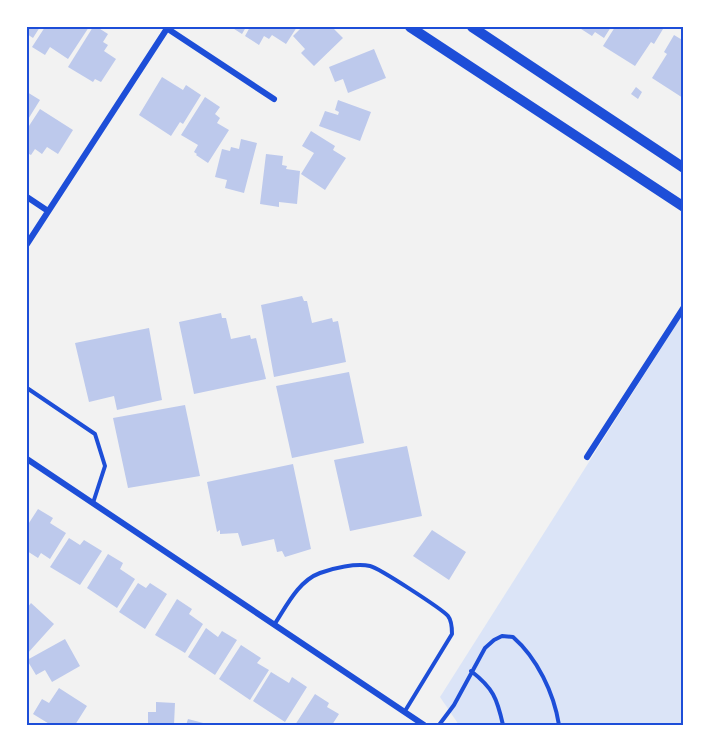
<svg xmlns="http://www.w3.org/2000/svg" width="711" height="752" font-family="Arial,sans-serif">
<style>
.green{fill:#dbe4f7}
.building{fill:#bdc9ec}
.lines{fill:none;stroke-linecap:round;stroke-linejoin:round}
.service{stroke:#1d4ed8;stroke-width:4}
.minor{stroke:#1d4ed8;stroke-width:6}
.secondary{stroke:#1d4ed8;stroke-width:10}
.neatline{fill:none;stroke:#1d4ed8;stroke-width:2}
</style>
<rect width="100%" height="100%" fill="#f2f2f2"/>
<path class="green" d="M684 312V725H459L440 697Z"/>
<path class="building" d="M27 27H40L33 38 27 34Z
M45 27H89L68 59 50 47 45 55 32 47Z
M93 27H97L108 34 103 42 108 45 104 51 116 59 101 82 95 79 93 82 68 67Z
M231 27H246L242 34Z
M250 27H297L286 44 272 35 269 39 264 36 259 45 245 36Z
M302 27H332L343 38 314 66 301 53 305 49 293 36Z
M578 27H611L604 38 595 32 592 36Z
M615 27H639V30L641 27H660L663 29 654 44 651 42 635 66 603 46Z
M674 35 684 41 683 98 652 78 667 54 664 52Z
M374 49 386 78 348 93 343 79 335 82 329 67Z
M162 77 183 90 186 85 201 95 183 124 180 122 171 136 139 115Z
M636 87 642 92 638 99 631 94Z
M27 92 40 100 27 121Z
M205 97 220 107 215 114 220 118 217 123 229 130 208 163 196 155 197 154 194 152 198 145 181 135Z
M338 100 371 112 360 141 319 126 325 111 338 115 339 112 335 110Z
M40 109 73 130 58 154 47 147 42 154 35 149 31 155 27 153V129Z
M311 131 335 146 333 150 346 158 325 190 301 174 314 153 302 146Z
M241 139 257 143 244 193 225 188 227 180 215 177 222 149 230 151 231 147 239 149Z
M266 154 283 156 282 165 287 166 286 169 300 171 297 204 279 202V207L260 204Z
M302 296 304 301H307L312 323 332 318 333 322 338 321 346 362 274 377 261 305Z
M221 313 222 318H226L231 339 250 335 251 339 256 338 266 379 194 394 179 322Z
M149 328 162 400 117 410 114 396 89 402 75 343Z
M349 372 364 443 292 458 276 386Z
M185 405 200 476 128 488 113 418Z
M407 446 422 516 350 531 334 460Z
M293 464 311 549 285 557 282 551 277 552 274 539 242 546 238 533 220 534V530L217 532 207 482Z
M38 509 53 518 50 523 66 533 50 559 41 553 38 558 27 551V526Z
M432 530 466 552 449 580 413 556Z
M69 538 80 545 84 540 102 551 80 585 50 567Z
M108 554 123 563 120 569 135 579 117 608 87 588Z
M138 583 146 588 150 583 167 594 145 629 119 612Z
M177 599 192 609 189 614 203 624 185 653 155 635Z
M31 603 54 624 27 654V608Z
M206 628 218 637 222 631 237 640 215 675 188 657Z
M65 639 80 666 52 682 45 670 36 675 27 660Z
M241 645 261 658 257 663 269 670 250 700 219 679Z
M271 672 289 683 292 677 307 687 285 722 253 701Z
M59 688 87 706 75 725H51L33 714 42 699 49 703Z
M315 694 329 703 327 707 339 714 332 725H295Z
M156 702 175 703 174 725H148V712H156Z
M188 719 207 724V725H186Z"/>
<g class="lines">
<path class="service" d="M27 388 95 434 105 466 93 503
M274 625C286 607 298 581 320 573 333 568 356 563 370 566 379 568 442 609 448 616 452 621 452 628 452 634L405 711
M471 671C493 688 497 698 503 725
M439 725 454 705 485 648 494 640 502 636 513 637C537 658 554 693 559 725"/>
<path class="minor" d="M165 27 274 99
M27 197 48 211
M27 244 168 27
M587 457 684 307
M27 459 424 725"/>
<path class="secondary" d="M410 27 684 207
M472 27 684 168"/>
</g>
<rect width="711" height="752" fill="none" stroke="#ffffff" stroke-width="57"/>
<rect x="28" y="28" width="654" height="696" class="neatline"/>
</svg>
